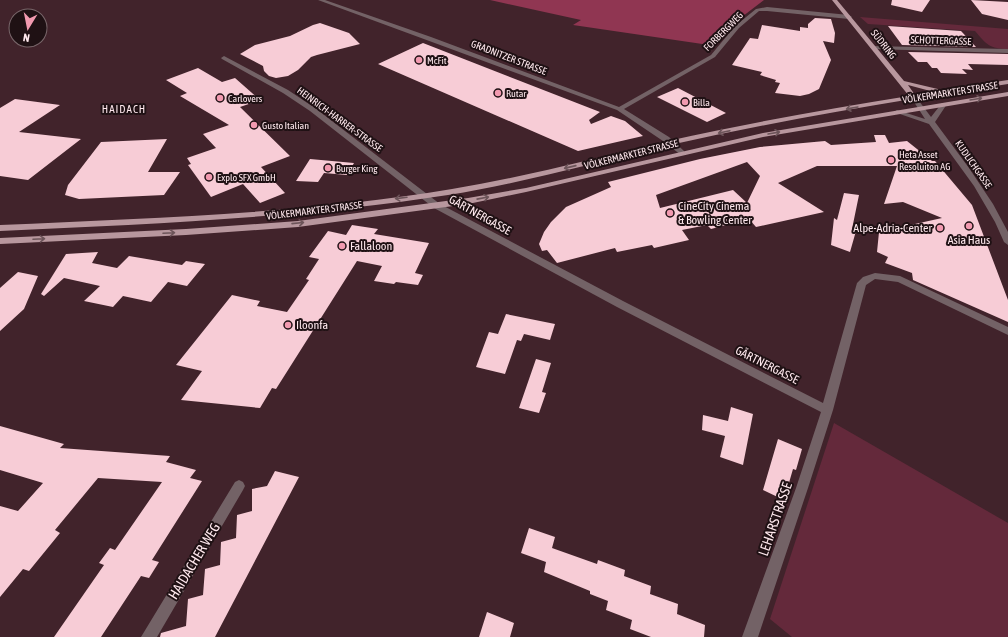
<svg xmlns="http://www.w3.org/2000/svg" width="1008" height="637" font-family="'Asap Condensed',sans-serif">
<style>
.green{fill:#64293b}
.forest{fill:#903652}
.building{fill:#f7ccd6;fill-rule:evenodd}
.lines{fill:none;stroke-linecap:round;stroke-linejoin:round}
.street{fill:#736266;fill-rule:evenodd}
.primary{fill:#b8979e;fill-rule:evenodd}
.oneway{stroke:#6c5459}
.poi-dot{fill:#f29ab0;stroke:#1f1114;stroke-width:1.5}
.labels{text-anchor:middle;stroke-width:4;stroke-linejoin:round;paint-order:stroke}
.far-street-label{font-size:10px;fill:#ffe9ee;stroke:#1f1114}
.far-poi-label{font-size:10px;fill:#ffe9ee;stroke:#1f1114;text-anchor:start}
.far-neighbourhood-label{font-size:11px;letter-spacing:1px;fill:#ffe9ee;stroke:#1f1114}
.poi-label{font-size:12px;fill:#ffe9ee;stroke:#1f1114;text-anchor:start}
.street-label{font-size:12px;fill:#ffe9ee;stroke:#1f1114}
.near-street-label{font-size:14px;fill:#ffe9ee;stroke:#1f1114}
</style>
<rect width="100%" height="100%" fill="#41232b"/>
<path class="green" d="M860 17 1008 29V49C990 49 986 44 975 31L868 24Z
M834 423 1008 523V637H792L770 619Z"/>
<path class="forest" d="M490 0H764L730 26 716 46 573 25 581 20Z"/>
<path class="building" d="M892 0H930L922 12 891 5Z
M971 0 1008 2V20L982 14Z
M815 18 831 19 835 33 834 43 823 41 831 60 819 89 809 94 800 96 775 93 780 83 775 82 776 80 760 75 762 72 732 65 750 38 758 39 762 25 800 31V27L808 28V24Z
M320 23 349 33 360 44 317 55 311 57 298 70 288 76 276 78 269 76 264 71 263 66 240 54 255 45 290 36 313 25Z
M888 26 961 31 976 47 902 45Z
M423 43 600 112 589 120 591 124 611 116 625 121 643 136 578 151 378 64Z
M908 52 1008 54V65L968 64 973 70 962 69 967 74 941 73 937 68H932L927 62H918Z
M198 68 222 82 235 78 260 100 240 107 290 156 261 167 285 193 260 203 243 184 211 197 188 165 191 164 187 158 216 148 203 134 229 125 180 96 187 93 166 80Z
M678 88 726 113 707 122 657 97Z
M15 99 60 105 19 132 81 139 28 180 0 176V108Z
M874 135H885L889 143 907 141 932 161H935L972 205 1008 300V322L913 280 912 273 885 263 888 257 877 252 879 232 942 218 903 202 884 204 897 166H817L778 183 824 212 756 227 749 219 711 229 707 225 682 230 689 240 654 248 652 245 617 252 615 248 557 263 547 250 542 251 539 244 544 232 551 222 566 207 611 187 608 182 700 159 760 147 825 141 831 145 876 142ZM747 162 760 176 747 203 733 190 660 208 656 195Z
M167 139 148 172H180L164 195 79 199 65 195 68 185 101 142Z
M310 159 354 163 347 175 324 173 318 182 296 181Z
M844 193 859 195 852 229 856 231 850 252 831 245 834 218 837 220Z
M352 225 378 229 374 234 429 243 415 273 423 275 418 285 396 282 394 284 374 281 382 266 357 261 276 389 272 388 260 408 181 400 202 371 176 365 232 295 260 301 257 306 287 312 309 280 306 279 319 259 309 257 328 231 346 235Z
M98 252 92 263 117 268 129 256 182 265 186 261 205 264 187 286 168 282 151 302 123 296 113 307 84 301 100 286 64 278 44 296 41 294 66 254Z
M18 272 38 276 24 309 0 331V288Z
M506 314 555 324 550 340 524 334 521 341 517 340 505 374 476 367 489 332 498 334Z
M536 359 551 363 542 392 546 393 539 413 519 408Z
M731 407 753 414 743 465 720 457 725 436 702 430 703 415 728 421Z
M0 426 64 444 60 448 170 456 166 462 196 470 190 478 202 481 152 560 159 562 149 578 141 576 101 637H54L104 565 99 563 110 548 115 550 162 482 98 478 55 530 60 533 29 571 23 569 0 597V506L18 511 43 483 0 470Z
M778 439 802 449 796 470 793 469 784 500 763 490Z
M275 471 299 477 215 637H160L161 633 186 626 188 599 203 595 205 569 220 565 221 542 236 538 237 515 252 511V489L267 486Z
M529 528 555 537 552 548 597 564 598 560 625 570 624 576 651 586 650 594 678 604 677 614 705 625 704 637H651L630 629 632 620 606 610 608 601 590 594V591L544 572 546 562 521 553Z
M487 612 514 623 510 637H479Z"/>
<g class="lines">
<path class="street" d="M318 0H325L431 37 619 107 711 55 735 26 756 9 767 7 849 15 852 17 849 19 767 11H759L739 28 715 57 624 109 669 137 684 151 685 153 681 155 663 141 617 110Z
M871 46 1008 49V53L873 49 870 47Z
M224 56 288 90 315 108 440 204 623 301 823 403 857 283 863 277 875 273 900 276 1008 327V335L898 282 875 279 866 285 833 410 808 488 758 637H742L796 488 821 412 617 307 434 208 310 111 283 93 222 59 221 58Z
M915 101H919L931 117 942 103 947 104 935 122 969 168 993 204 1008 232V245L1004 242 995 222 974 186 929 124 894 112 897 110 925 119 914 102Z
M239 480 243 482 245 486 243 490 157 637H141L235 482Z"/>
<path class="primary" d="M832 0H837L904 81 942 90 1008 80V84L918 98 919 100 916 102 912 99C831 112 750 127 670 145 596 162 523 183 448 195 300 218 150 224 0 231V225C151 218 302 214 452 189 525 177 596 158 668 141 748 123 828 109 909 96ZM908 85 934 92 915 95Z
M1008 92V96L763 137 526 192 468 204 298 227 186 235 0 244V238L186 229 298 221 468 198 526 188 763 133Z"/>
</g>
<defs><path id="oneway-shaft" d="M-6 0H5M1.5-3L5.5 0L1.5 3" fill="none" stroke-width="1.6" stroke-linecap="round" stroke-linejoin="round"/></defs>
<g class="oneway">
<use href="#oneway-shaft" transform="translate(976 99) rotate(-9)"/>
<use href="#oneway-shaft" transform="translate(852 108) rotate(170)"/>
<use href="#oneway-shaft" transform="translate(724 132) rotate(168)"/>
<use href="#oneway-shaft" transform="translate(774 133) rotate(-10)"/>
<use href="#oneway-shaft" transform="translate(570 167) rotate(167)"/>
<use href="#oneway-shaft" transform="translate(401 198) rotate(173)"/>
<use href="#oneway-shaft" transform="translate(483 198) rotate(-11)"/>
<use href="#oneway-shaft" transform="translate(298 223) rotate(-6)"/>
<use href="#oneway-shaft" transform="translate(169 233) rotate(-3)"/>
<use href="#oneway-shaft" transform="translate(39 239) rotate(-3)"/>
</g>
<g class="poi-dot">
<circle cx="419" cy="60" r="4"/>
<circle cx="498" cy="93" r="4"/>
<circle cx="220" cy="98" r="4"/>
<circle cx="685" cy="102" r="4"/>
<circle cx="254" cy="125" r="4"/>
<circle cx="891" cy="160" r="4"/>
<circle cx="328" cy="168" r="4"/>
<circle cx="209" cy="177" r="4"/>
<circle cx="670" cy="213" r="4"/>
<circle cx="969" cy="226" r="4"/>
<circle cx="940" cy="228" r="4"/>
<circle cx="342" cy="246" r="4"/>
<circle cx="288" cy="325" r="4"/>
</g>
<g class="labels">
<g class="far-street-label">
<text transform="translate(723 31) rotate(-45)" y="4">FORBERGWEG</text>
<text transform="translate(941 40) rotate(2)" y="4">SCHOTTERGASSE</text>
<text transform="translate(884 44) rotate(52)" y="4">SÜDRING</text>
<text transform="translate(509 57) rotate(21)" y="4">GRADNITZER STRASSE</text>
<text transform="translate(950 92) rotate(-9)" y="4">VÖLKERMARKTER STRASSE</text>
<text transform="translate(340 119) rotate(36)" y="4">HEINRICH-HARRER-STRASSE</text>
<text transform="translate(631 154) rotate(-14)" y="4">VÖLKERMARKTER STRASSE</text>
<text transform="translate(974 164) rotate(55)" y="4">KUDLICHGASSE</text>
<text transform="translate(314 210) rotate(-7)" y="4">VÖLKERMARKTER STRASSE</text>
</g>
<g class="far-poi-label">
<text x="427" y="64">McFit</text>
<text x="506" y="97">Rutar</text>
<text x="228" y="102">Carlovers</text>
<text x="693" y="106">Billa</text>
<text x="262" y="129">Gusto Italian</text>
<text x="899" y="158">Heta Asset<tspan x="899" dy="12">Resoluiton AG</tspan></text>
<text x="336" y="172">Burger King</text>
<text x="217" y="181">Explo SFX GmbH</text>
</g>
<g class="far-neighbourhood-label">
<text x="124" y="113">HAIDACH</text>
</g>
<g class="poi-label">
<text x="678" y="210">CineCity Cinema<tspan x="678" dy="14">&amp; Bowling Center</tspan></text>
<text x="932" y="232" text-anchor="end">Alpe-Adria-Center</text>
<text x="969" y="244" text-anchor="middle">Asia Haus</text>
<text x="350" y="250">Fallaloon</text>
<text x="296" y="329">Iloonfa</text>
</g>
<g class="street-label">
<text transform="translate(480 215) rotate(29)" y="4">GÄRTNERGASSE</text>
<text transform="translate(767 365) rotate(27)" y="4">GÄRTNERGASSE</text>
</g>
<g class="near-street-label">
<text transform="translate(775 519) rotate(-71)" y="5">LEHARSTRASSE</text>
<text transform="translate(194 561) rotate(-59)" y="5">HAIDACHER WEG</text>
</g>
</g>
<g transform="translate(28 28) rotate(190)"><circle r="19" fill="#1f1114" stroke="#79676b"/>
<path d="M0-3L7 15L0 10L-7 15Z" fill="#f29ab0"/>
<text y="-6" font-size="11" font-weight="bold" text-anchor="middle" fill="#ffe9ee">N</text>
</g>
</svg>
